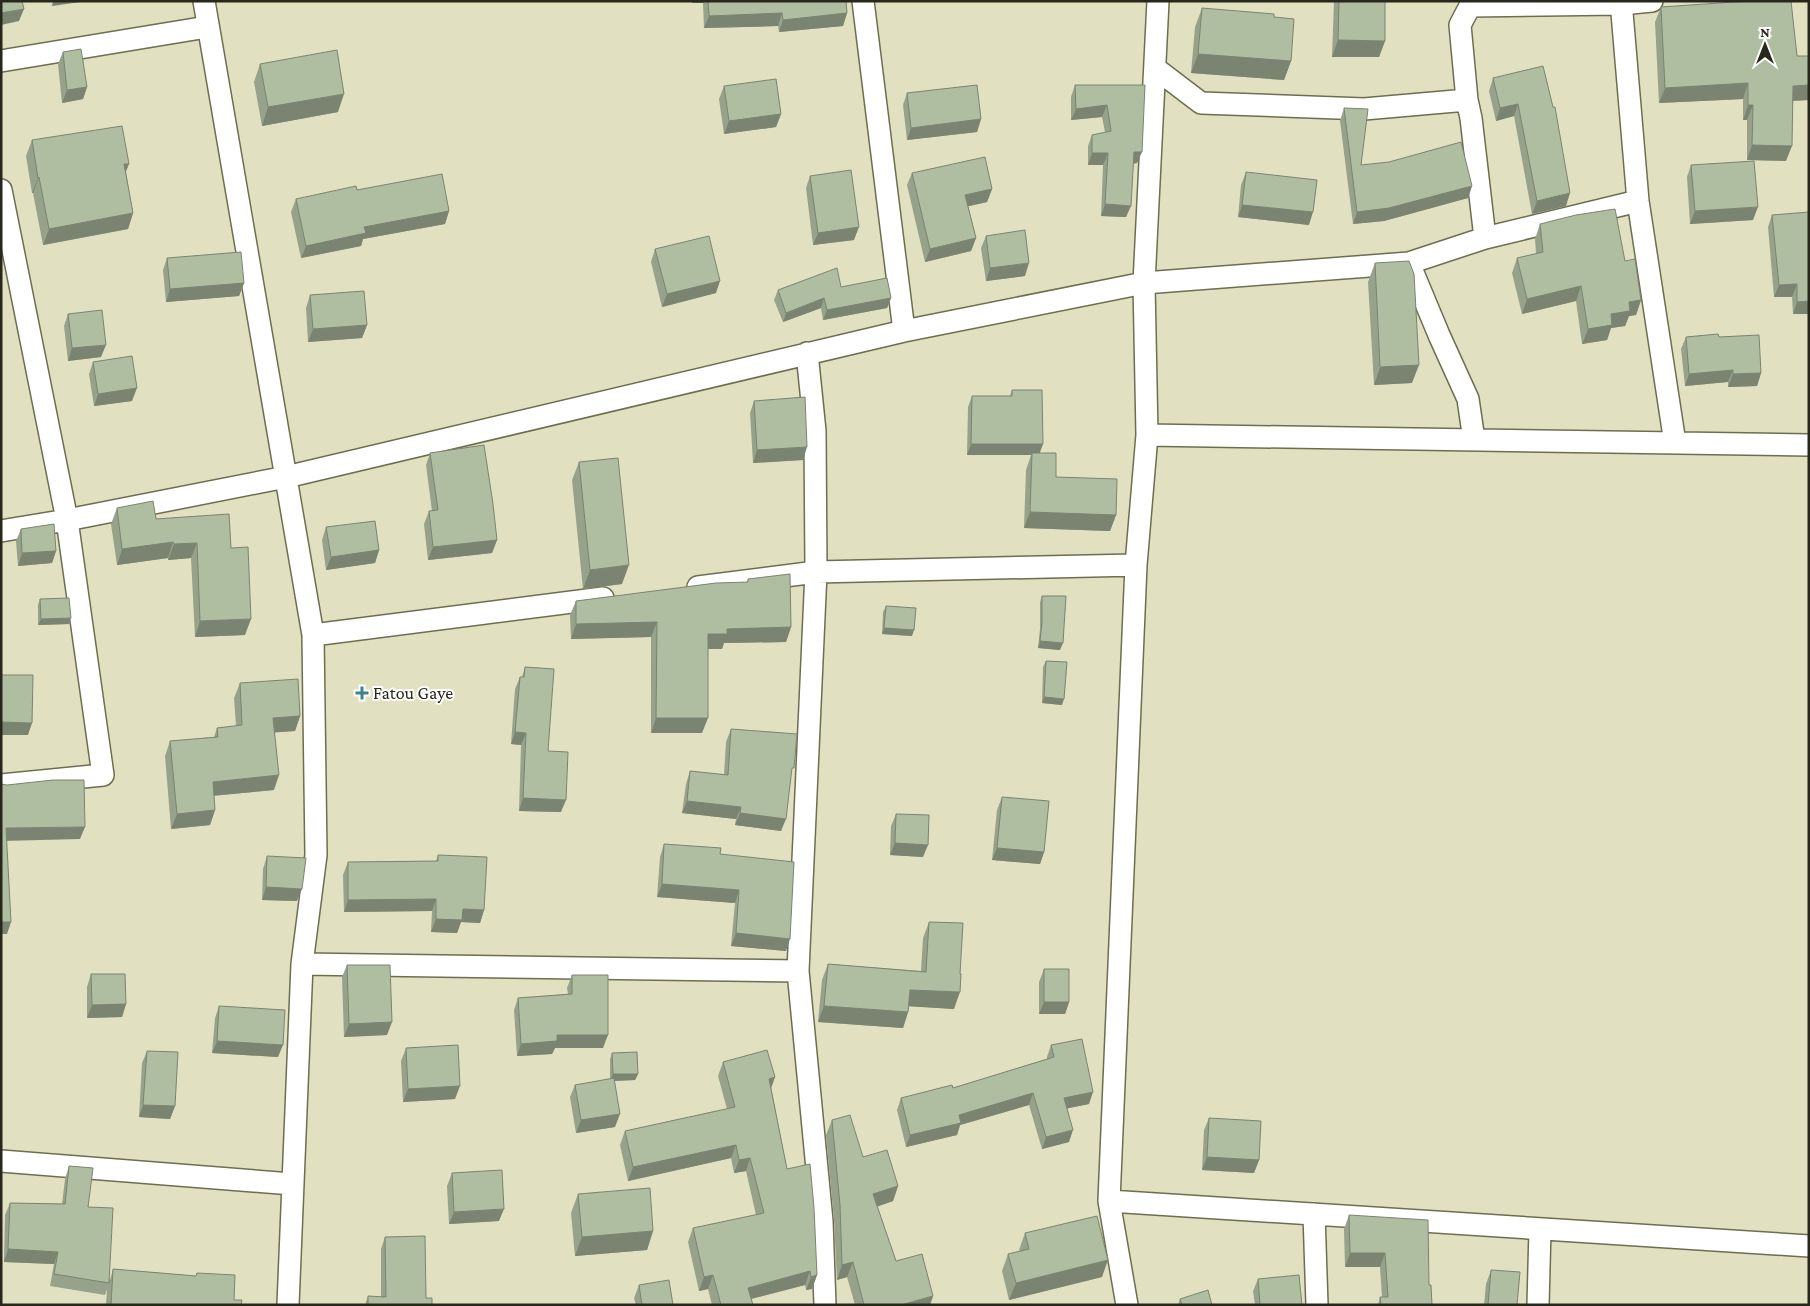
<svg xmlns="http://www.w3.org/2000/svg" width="1810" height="1306" font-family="'Crimson Pro',serif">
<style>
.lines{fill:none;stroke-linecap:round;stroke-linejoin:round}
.minor-casing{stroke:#6d6d51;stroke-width:24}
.minor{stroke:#fff;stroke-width:21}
.wall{fill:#96a38a}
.shaded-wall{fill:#7a8471}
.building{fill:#afbda1;stroke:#7a8471}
.poi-dot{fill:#3b828d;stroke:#fff;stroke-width:2}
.labels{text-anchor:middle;stroke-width:4;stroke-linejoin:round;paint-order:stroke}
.poi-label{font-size:18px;fill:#27271b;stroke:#fff;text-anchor:start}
</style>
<rect width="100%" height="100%" fill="#e1e1c1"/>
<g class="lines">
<defs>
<path id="minor" d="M204 1 313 635 316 855 302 964 288 1305
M863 1 904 331
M1621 1 1638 201 1675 443
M1 61 207 27
M1155 68 1201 103 1364 109 1467 100
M1 190 67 520 103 775 1 785
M1485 238 1471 118 1467 100 1460 25 1470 6 1621 4 1652 1
M1409 263 1439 335 1468 399 1474 440
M807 353 815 431 816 572 798 971 822 1221 825 1305
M1147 435 1809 445
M1 531 67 520 286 477 904 331 1144 283 1409 263 1485 238 1638 201
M698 587 816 572 1136 565
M313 635 603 598
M302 964 798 971
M1 1161 292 1184
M1109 1201 1809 1246
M1314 1214 1317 1305
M1127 1305 1109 1201 1136 565 1147 435 1144 283 1158 1
M1538 1305 1540 1229"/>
</defs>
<use href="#minor" class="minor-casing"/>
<use href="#minor" class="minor"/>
</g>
<path class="wall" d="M692 1H846L847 13 843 26 779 32 778 26 704 28 703 3H692Z
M1334 1H1385V41L1379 57H1332Z
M1661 7 1797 56 1809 100 1793 101 1786 161 1747 160V120H1743V99L1659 103 1655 22Z
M1202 8 1274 17 1291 61 1284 80 1191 73 1195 27Z
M63 52 87 87 83 99 62 103 58 64Z
M260 64 338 112 262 126 254 82Z
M1493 78 1553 107 1566 206 1532 214 1514 116 1496 121 1489 91Z
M1075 85H1145L1137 163 1133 164 1126 217 1101 216 1103 165H1088V146L1092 135 1105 132 1102 117 1071 120V97Z
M724 86 781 114 776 127 724 134 719 99Z
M907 93 981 119 977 132 907 140 903 105Z
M1344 108 1361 165 1472 186 1468 198 1384 221 1353 224 1340 121Z
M32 140 126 172 133 213 128 229 43 245 33 193H32L26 156Z
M1691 165 1753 220 1690 224 1687 177Z
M1246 172 1309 225 1238 217 1241 185Z
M912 173 992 189 987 202 968 206 976 238 971 251 925 262 907 185Z
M810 176 854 240 813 245 806 188Z
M357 190 449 211 445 224 363 239 361 246 301 258 291 212 296 199Z
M1772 215 1809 314H1793L1792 297H1774L1768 227Z
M1540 224 1625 261 1641 300 1636 315 1629 316 1625 326 1611 328 1607 340 1582 344 1576 301 1522 314 1512 273 1517 258 1536 254 1535 239Z
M986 236 1025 276 986 281 981 248Z
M655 249 716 293 662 307 651 262Z
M167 258 244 283 239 296 166 302 163 270Z
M1375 263 1412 383 1374 385 1368 282Z
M841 287 891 298 887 308 823 320 821 308 783 322 774 300 778 290Z
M310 295 367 325 362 338 308 342 306 308Z
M68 314 101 357 68 361 64 326Z
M1686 337H1719L1761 373 1757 386 1728 387V382L1685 386 1681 349Z
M93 362 132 401 94 406 89 374Z
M1012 390 1040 453 1056 477 1116 515 1110 531 1024 528 1026 470 1031 455H967L968 407 972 396H1010Z
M754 401 803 460 753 463 750 413Z
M430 453 497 540 492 553 428 560 424 524 429 511H432L426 465Z
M579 462 622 584 583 589 572 480Z
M117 508 156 519 231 548 245 635 195 637 191 558 168 560V558L117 565 111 524Z
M326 527 379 550 375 563 326 570 322 540Z
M21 529 56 551 52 563 18 566 16 541Z
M748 579 791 627 786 642 724 643 722 649H708L702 733H651V637L571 639 570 615 576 601 747 582Z
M1042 596 1060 650 1038 648 1040 629V602Z
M40 599 69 624 38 625V605Z
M886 606 912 636 882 634 883 612Z
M1046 661 1062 705 1042 703 1043 667Z
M525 667 548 751 561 812 519 811 521 745 511 744 515 689 520 677H522Z
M240 683 300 716 295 731 275 732 274 790 214 796 215 810 210 825 171 829 165 756 170 741 214 737 217 728 236 726 234 698Z
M731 729 791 777 781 831 735 825 736 819 682 813 686 784 690 771 724 775 726 742Z
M1002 797 1044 852 1040 864 992 860 997 810Z
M896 814 923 857 890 855 891 826Z
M664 844 720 854 786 951 731 946 735 903 657 897 660 857Z
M438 855 484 910 480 923 461 922 457 933 431 932 432 911 344 912 343 875 348 862 436 861Z
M267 856 297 901 262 900 263 869Z
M929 922 954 1009 909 1006 908 1012 903 1028 818 1022 822 980 828 964 921 971 923 938Z
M347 965 387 1035 344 1037 342 977Z
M1044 969 1069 1002 1065 1014H1039V982Z
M91 974 126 1004 122 1017 87 1018V987Z
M572 975 603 1048H555L552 1054 517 1056 514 1010 518 998 568 994 567 988Z
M219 1006 278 1057 212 1053 215 1018Z
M1051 1045 1089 1104 1067 1108 1069 1142 1042 1149 1029 1105 960 1125 957 1135 906 1147 897 1110 901 1098 953 1088 1047 1059V1057Z
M406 1048 455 1099 403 1102 401 1061Z
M147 1051 175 1106 170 1119 139 1117 142 1063Z
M612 1053 638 1074 635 1080 614 1081 615 1127 576 1133 570 1097 575 1085 610 1079V1059Z
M723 1062 775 1077 771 1087 787 1169 817 1275 812 1289 806 1290 805 1285 751 1299 753 1305H712L708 1289 699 1291 688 1242 693 1228 756 1215 746 1171 734 1173 731 1158 628 1181 620 1145 625 1131 727 1109 718 1076Z
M1209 1118 1259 1160 1254 1173 1202 1170 1204 1130Z
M832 1120 863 1157 898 1186 893 1201 877 1206 896 1261 933 1296 930 1305H855L847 1277 837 1280 834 1220 826 1135Z
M69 1166 88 1207 110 1280 113 1269 196 1276 197 1273 241 1305H106L107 1289 105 1295 50 1286 54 1264 4 1262 5 1215 10 1203 62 1204 65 1179Z
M452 1173 499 1221 449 1224 447 1186Z
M578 1194 653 1231 647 1250 575 1256 571 1213Z
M1349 1215 1429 1285 1432 1305H1378L1380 1297H1382L1380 1267H1345L1344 1229Z
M1025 1233 1102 1277 1009 1300 1002 1271 1008 1254 1020 1251 1019 1250Z
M385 1237 426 1298 432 1305H365L368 1296 381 1297V1249Z
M1491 1270 1517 1305H1484L1486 1284Z
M1258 1279 1302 1305H1255L1253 1291Z
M639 1285 673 1305H636L634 1298Z
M1180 1299 1212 1305H1178Z"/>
<path class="shaded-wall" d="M53 1H88L52 6Z
M693 1H704L703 3H692Z
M24 9 19 21 1 25V13Z
M782 13 778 26 704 28 709 16Z
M847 13 843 26 779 32 783 20Z
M1338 40 1385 41 1379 57H1332Z
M1198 54 1291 61 1284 80 1191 73Z
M1748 83 1743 99 1659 103 1665 88Z
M1809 85V100L1787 101 1793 86Z
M87 87 83 99 62 103 67 90Z
M344 94 338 112 262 126 268 107Z
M1518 104 1514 116 1496 121 1500 108Z
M1107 105 1102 117 1071 120 1076 109Z
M1748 105H1753L1747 120H1743Z
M781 114 776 127 724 134 729 121Z
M981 119 977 132 907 140 911 128Z
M1752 145 1792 146 1786 161 1747 160Z
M1134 152H1142L1137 163 1130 164Z
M1092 153H1108L1103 165H1088Z
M124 164H129L123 179Z
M39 177 33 193H32L38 178Z
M1472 186 1468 198 1384 221 1353 224 1357 212Z
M992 189 987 202 961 208 965 195Z
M1570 193 1566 206 1532 214 1537 201Z
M1105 204 1131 206 1126 217 1101 216Z
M1242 205 1313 212 1309 225 1238 217Z
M1758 207 1753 220 1690 224 1695 211Z
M449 211 445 224 363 239 361 246 301 258 306 246 364 227Z
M133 213 128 229 43 245 49 229Z
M859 227 854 240 813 245 818 233Z
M976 238 971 251 925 262 930 249Z
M1029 263 1025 276 986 281 990 268Z
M720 281 716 293 662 307 667 294Z
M244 283 239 296 166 302 170 289Z
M1797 284 1792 297H1774L1779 285Z
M1581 286 1576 301 1522 314 1527 299Z
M824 298 821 308 783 322 786 313Z
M891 298 887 308 823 320 827 310Z
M1641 300 1636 315 1629 316 1625 326 1611 328 1607 340 1582 344 1588 329 1629 302Z
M1809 301V314H1793L1797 302Z
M367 325 362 338 308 342 313 329Z
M106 345 101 357 68 361 72 348Z
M1419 365 1412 383 1374 385 1380 367Z
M1733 370 1728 382 1685 386 1689 374Z
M1761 373 1757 386 1728 387 1733 374Z
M137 388 132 401 94 406 98 394Z
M971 444H1043L1039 455 1032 453 1031 455H967Z
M807 447 803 460 753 463 757 450Z
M1030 512 1116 515 1110 531 1024 528Z
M497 540 492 553 428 560 433 547Z
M173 542 168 558 117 565 122 549Z
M197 543 191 558 168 560 174 544Z
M379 550 375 563 326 570 331 557Z
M56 551 52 563 18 566 22 553Z
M629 565 622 584 583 589 590 570Z
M71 618 69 624 38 625 41 619Z
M251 619 245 635 195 637 200 621Z
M657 622 651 637 571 639 576 624Z
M791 627 786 642 724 643 722 649H702L708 634 727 629Z
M884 628 914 630 912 636 882 634Z
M1040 641 1063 643 1060 650 1038 648Z
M1044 697 1064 699 1062 705 1042 703Z
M300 716 295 731 268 733 273 718Z
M656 718H708L702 733H651Z
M1 722 32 723 28 735H1Z
M515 732 526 733 521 745 511 744Z
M279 775 274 790 208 796 213 782Z
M523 798 566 800 561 812 519 811Z
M687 801 741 807 736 819 682 813Z
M215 810 210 825 171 829 177 814Z
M740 813 786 819 781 831 735 825Z
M85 827 80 839 1 841 6 828Z
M895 843 928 845 923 857 890 855Z
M997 848 1044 852 1040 864 992 860Z
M662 884 739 890 735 903 657 897Z
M266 887 302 889 297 901 262 900Z
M436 899 432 911 344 912 348 900Z
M463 909 484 910 480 923 461 922 457 933 431 932 436 919Z
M1 922H11L7 934H1Z
M736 933 790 939 786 951 731 946Z
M910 990 960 992 954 1009 904 1006Z
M1044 1002H1069L1065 1014H1039Z
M126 1004 122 1017 87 1018 92 1005Z
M824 1006 908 1012 903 1028 818 1022Z
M392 1022 387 1035 344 1037 349 1024Z
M557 1035H608L603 1048H555L552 1054 517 1056 521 1044Z
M217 1041 283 1045 278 1057 212 1053Z
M613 1074H638L635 1080 610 1081Z
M775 1077 770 1091 769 1079Z
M460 1086 455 1099 403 1102 408 1089Z
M1093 1092 1089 1104 1060 1110 1064 1098Z
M1033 1093 1029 1105 960 1125 957 1135 906 1147 910 1135 959 1115Z
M143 1105 175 1106 170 1119 139 1117Z
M620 1114 615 1127 576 1133 581 1120Z
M1073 1130 1069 1142 1042 1149 1046 1137Z
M736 1145 731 1158 628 1181 633 1167Z
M1207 1157 1259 1160 1254 1173 1202 1170Z
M750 1158 746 1171 734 1173 739 1160Z
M898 1186 893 1201 868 1210 873 1194Z
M504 1209 499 1221 449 1224 454 1212Z
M653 1231 647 1250 575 1256 582 1237Z
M8 1249 58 1252 54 1264 4 1262Z
M1350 1253H1385L1380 1267H1345Z
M1108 1260 1102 1277 1009 1300 1016 1283Z
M853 1262 847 1277 837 1280 842 1265Z
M810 1271 805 1285 743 1301 748 1288Z
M713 1275 708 1289 699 1291 704 1277Z
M817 1275 812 1289 806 1290 811 1277Z
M933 1296 930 1305H901Z"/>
<path class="building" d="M1 1H22L24 9 1 13Z
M708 1H846L847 13 783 20 782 13 709 16Z
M1339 1H1385V41L1338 40Z
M1749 1H1791L1797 56H1809V85L1793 86 1792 146 1752 145 1753 105H1748V83L1665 88 1661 7Z
M1202 8 1274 14V17L1294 19 1291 61 1198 54Z
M81 49 87 87 67 90 63 52Z
M337 50 344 94 268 107 260 64Z
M1543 66 1553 107H1555L1570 193 1537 201 1518 104 1500 108 1493 78Z
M776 79 781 114 729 121 724 86Z
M977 85 981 119 911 128 907 93Z
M1075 85H1145L1142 152H1134L1131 206 1105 204 1108 153H1092V135L1111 131 1107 105 1076 109Z
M1344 108 1368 109 1361 165 1389 162 1461 142 1472 186 1389 208 1357 212Z
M122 126 129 164H124L133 213 49 229 39 177 38 178 32 140Z
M985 157 992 189 965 195 976 238 930 249 912 173Z
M1754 161 1758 207 1695 211 1691 165Z
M851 170 859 227 818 233 810 176Z
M1246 172 1317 180 1313 212 1242 205Z
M442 174 449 211 364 227 366 233 306 246 296 199 356 186 357 190Z
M1615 209 1625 261 1635 259 1641 300 1629 302 1630 311 1611 314 1612 325 1588 329 1581 286 1527 299 1517 258 1543 252 1540 224 1576 215Z
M1809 212V301L1797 302V284L1779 285 1772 215Z
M1025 230 1029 263 990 268 986 236Z
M709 236 720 281 667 294 655 249Z
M241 252 244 283 170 289 167 258Z
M1409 261 1414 274 1419 365 1380 367 1375 263Z
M837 268 841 287 887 278 891 298 827 310 824 298 786 313 778 290Z
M364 291 367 325 313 329 310 295Z
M102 310 106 345 72 348 68 314Z
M1718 334 1719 337 1759 335 1761 373 1733 374V370L1689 374 1686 337Z
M132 356 137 388 98 394 93 362Z
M1012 390H1042L1043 444H971L972 396H1012Z
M805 397 807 447 757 450 754 401Z
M484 445 493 504 497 540 433 547 429 511 438 510 430 453Z
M1032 453H1056V477L1117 479 1116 515 1030 512Z
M618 458 629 565 590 570 579 462Z
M153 501 156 519 229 514 231 548 248 547 251 619 200 621 197 543 174 544 173 542 122 549 117 508Z
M375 521 379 550 331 557 326 527Z
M54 524 56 551 22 553 21 529Z
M790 574 791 627 727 629V634H708V718H656L657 622 576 624V601L716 583 748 582V579Z
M1042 596H1066L1063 643 1040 641 1042 622Z
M69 598 71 618 41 619 40 599Z
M886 606 916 608 914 630 884 628Z
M1046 661 1067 662 1064 699 1044 697Z
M525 667 554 669 548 751 568 752 566 800 523 798 526 733 515 732 520 677H524Z
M1 675H33L32 723 1 722Z
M298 679 300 716 273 718 279 775 213 782 215 810 177 814 170 741 218 737 217 728 242 725 240 683Z
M731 729 797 734 794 768H792L786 819 740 813 741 807 687 801 690 771 728 775Z
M53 780H84L85 827 6 828 11 922H1V784L7 785Z
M1002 797 1049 801 1044 852 997 848Z
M896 814 929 815 928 845 895 843Z
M664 844 721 848 720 854 794 862 790 939 736 933 739 890 662 884Z
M438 855 487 857 484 910 463 909 462 920 436 919V899L348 900V862L438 861Z
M267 856 306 858 302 889 266 887Z
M929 922 963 923 960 974H961L960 992 910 990 908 1012 824 1006 828 964 926 972Z
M347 965H390L392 1022 349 1024Z
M1044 969H1069V1002H1044Z
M91 974H125L126 1004 92 1005Z
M572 975H608V1035H557V1041L521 1044 518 998 572 994Z
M219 1006 285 1010 283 1045 217 1041Z
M1082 1039 1093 1092 1064 1098 1073 1130 1046 1137 1033 1093 959 1115 961 1123 910 1135 901 1098 952 1085 953 1088 1054 1057 1051 1045Z
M458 1045 460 1086 408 1089 406 1048Z
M767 1050 775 1077 769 1079 787 1169 810 1164 814 1208 817 1275 811 1277 810 1271 748 1288 753 1305H721L713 1275 704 1277 693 1228 764 1213 750 1158 739 1160 736 1145 633 1167 625 1131 735 1107 723 1062Z
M147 1051 178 1052 175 1106 143 1105Z
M637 1052 638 1074H613L612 1053Z
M614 1078 620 1114 581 1120 575 1085Z
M850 1115 863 1157 887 1150 898 1186 873 1194 896 1261 922 1254 933 1296 901 1305H864L853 1262 842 1265 840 1205 832 1120Z
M1209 1118 1261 1121 1259 1160 1207 1157Z
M69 1166 93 1168 88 1207 113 1208 109 1283 54 1274 58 1252 8 1249 10 1203 65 1204Z
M502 1170 504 1209 454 1212 452 1173Z
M650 1188 653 1231 582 1237 578 1194Z
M1349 1215 1428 1220 1429 1285H1431L1432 1305H1381L1380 1297H1388L1385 1253H1350Z
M1097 1216 1108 1260 1016 1283 1008 1254 1029 1249 1025 1233Z
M425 1236 426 1298H432V1305H368V1296L386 1297 385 1237Z
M113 1269 196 1276 197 1273 235 1275 234 1300H242L241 1305H111Z
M1491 1270 1520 1272 1517 1305H1488Z
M1299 1275 1302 1305H1260L1258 1279Z
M669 1280 673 1305H642L639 1285Z
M1208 1290 1212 1305H1182L1180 1299Z"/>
<path class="poi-dot" d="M359.5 685.5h5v5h5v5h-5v5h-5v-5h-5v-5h5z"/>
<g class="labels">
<g class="poi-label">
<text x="373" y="699">Fatou Gaye</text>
</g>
</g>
<rect width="1810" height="1306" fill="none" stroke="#27271b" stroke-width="5"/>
<g transform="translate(1765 45)" stroke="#ffffff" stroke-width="4" paint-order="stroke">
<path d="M0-4L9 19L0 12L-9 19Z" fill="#27271b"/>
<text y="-8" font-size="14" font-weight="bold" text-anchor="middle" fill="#27271b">N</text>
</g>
</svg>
